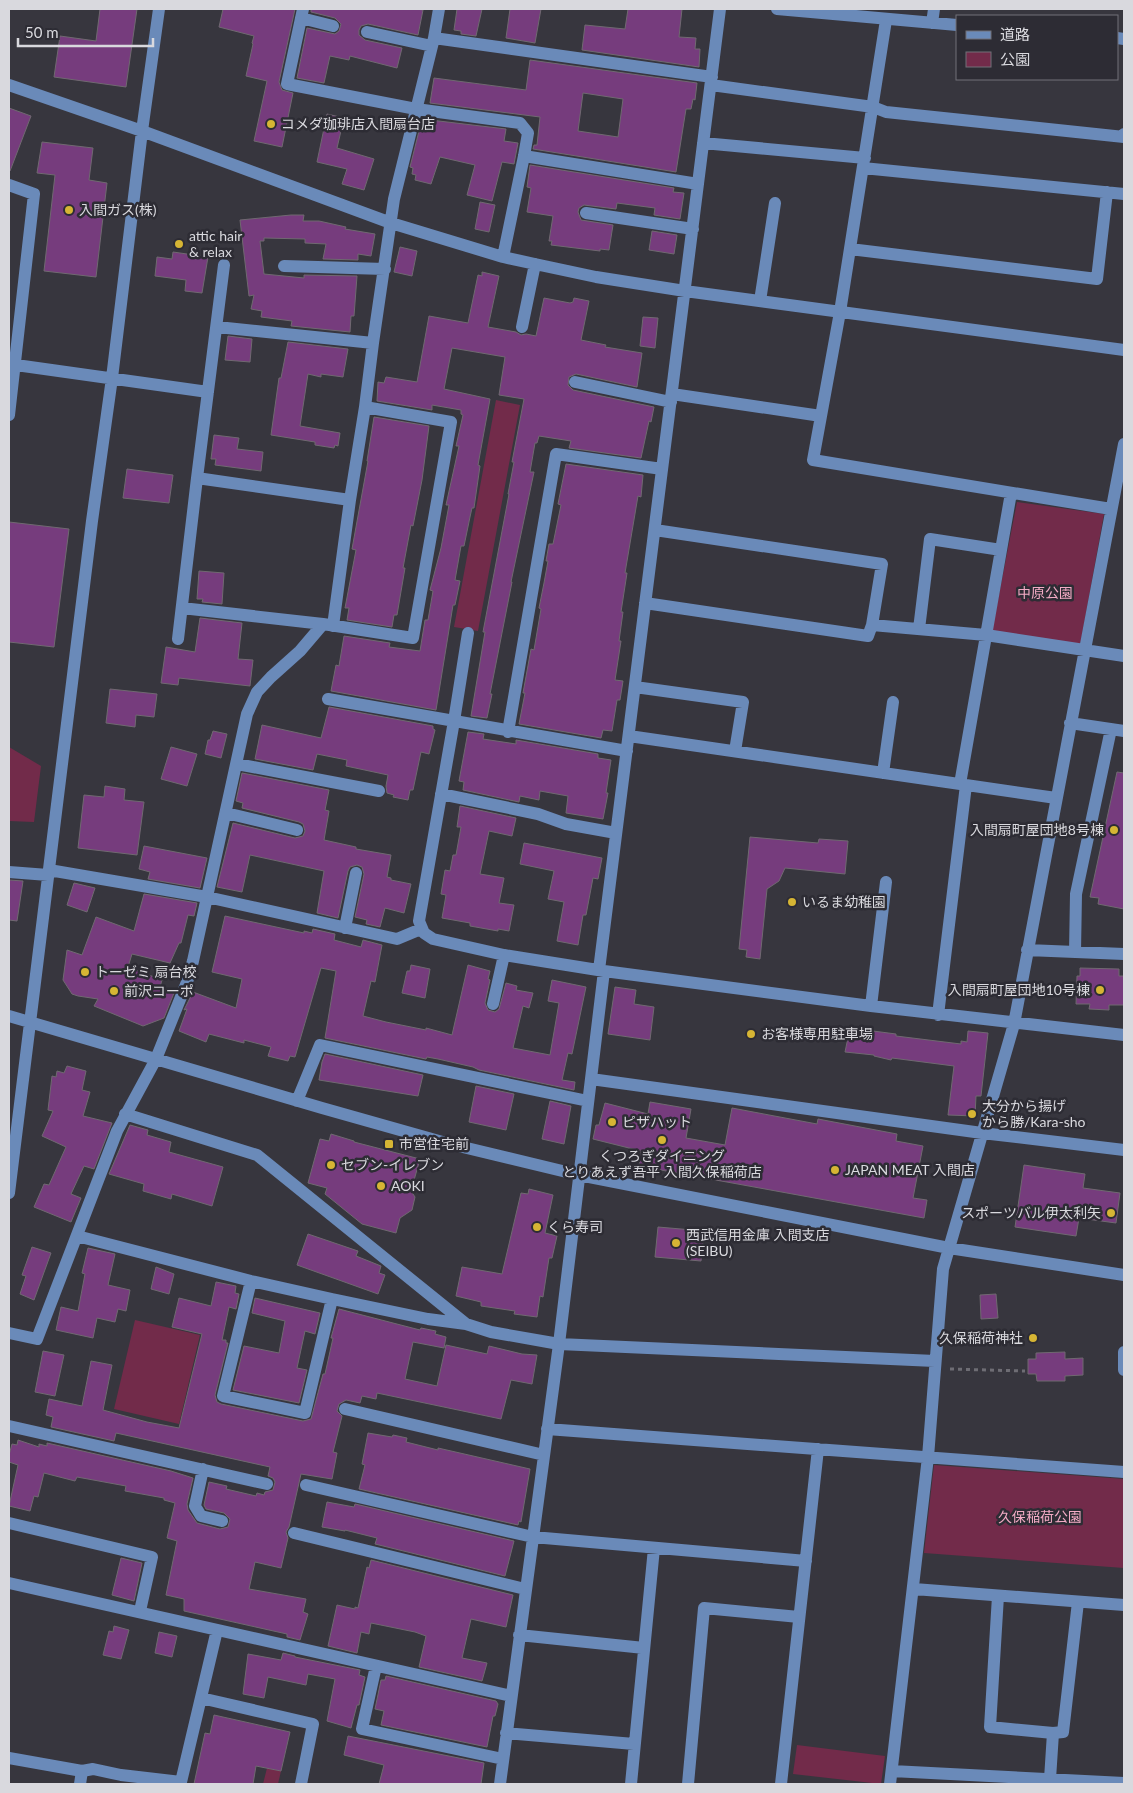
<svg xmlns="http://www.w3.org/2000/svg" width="1133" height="1793" font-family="Lato,'Noto Sans JP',sans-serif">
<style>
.green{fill:#722b4a}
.building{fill:#763c7d;stroke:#706971;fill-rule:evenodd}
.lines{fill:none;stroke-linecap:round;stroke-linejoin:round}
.path{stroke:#6e6d74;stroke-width:3;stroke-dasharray:4 4;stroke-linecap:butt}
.minor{stroke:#6a8ab9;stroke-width:12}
.poi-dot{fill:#d6b534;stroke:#2d2c34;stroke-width:2}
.labels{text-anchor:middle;stroke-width:5;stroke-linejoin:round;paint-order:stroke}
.poi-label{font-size:14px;fill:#d9d9de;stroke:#2d2c34;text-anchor:start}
.park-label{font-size:14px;fill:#f3abc5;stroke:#2d2c34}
</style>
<rect width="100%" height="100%" fill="#37363e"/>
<path class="green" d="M496 400 520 405 478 631 454 627Z
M1017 502 1104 514 1080 646 992 631Z
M9 747 41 766 34 822 9 821Z
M135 1320 200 1335 179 1424 114 1409Z
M934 1465 1124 1479V1568L924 1553Z
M797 1745 885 1756 881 1784 793 1774Z
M267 1768 281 1771 278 1784H263Z"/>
<path class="building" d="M100 9H137L126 87 54 77 60 36 96 41Z
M223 9H295L279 82 282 90 293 93 282 147 254 141 267 81 246 76 253 44 252 43 254 36 219 27Z
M311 9H415L423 10 418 35 368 24 361 26 359 30V35L365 40 402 48 397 68 350 56 349 60 330 56 324 83 297 78 307 28 335 34 339 31 341 24 335 18 311 12Z
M457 9H482L476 36 461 34V31L454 30Z
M510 9H541L535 43 506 38Z
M628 9H682L679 37 696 38 695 49H700L699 67 582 50 585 25 625 29Z
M530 60 697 83 695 100 693 99 691 109H686L676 172 533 149 534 145H537L540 117 430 103 434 78 526 90ZM583 93 623 99 618 137 578 131Z
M9 108 31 116 10 171H9Z
M327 114 344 118 337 148 374 159 364 190 342 184 347 169 317 162Z
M422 119 506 129 504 141 518 143 514 164 502 162 492 201 467 195 475 165 440 157 431 184 415 180 416 175 412 174 413 168 410 167Z
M42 142 93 148 89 180 107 183 96 277 44 271 55 175 37 173Z
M530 165 674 188 673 192 684 193 680 219 654 215 655 208 617 203 616 209 584 205 579 208 578 212 581 220 613 225 609 250 600 249V251L551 245 552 241H549L553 216 527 212 531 188 527 187Z
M480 202 495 205 489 232 475 229Z
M291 215H304L303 221H319L346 227 345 229 375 234 371 256 358 254V260L323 259 326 244 305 243V239L264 238V241H260L264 274 304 278V275L357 276 354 316H351L350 332 291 326 292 321 261 317 262 311 251 309 254 295 249 296 240 220Z
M652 231 677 235 674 254 649 250Z
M400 247 417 251 412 276 394 272Z
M173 252 208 257 202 293 185 291 186 280 155 276 157 257 172 259Z
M482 272 499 276 488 327 516 332 521 335 526 334 536 336 544 298 570 303 573 302 574 298 589 301 581 340 606 345 605 347 642 353 637 387 576 374 569 377 568 385 573 390 654 407 651 422 649 421 641 458 569 448 571 441 539 436 537 443H535L530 472H534L511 582H512L490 694H492L487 718 471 716 485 632H483L509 494H508L514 462H512L524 399 499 395 505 357 452 348 444 389 490 399 478 465 480 466 474 508H472L470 517 464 546H461L455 580 460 581 455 605H453L436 710 331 691 336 665 339 666 344 636 390 643 389 647 420 651 425 620H428L433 591 430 590 441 548 449 505H446L459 446H456L463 415 461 414V410L432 405V410L377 401 378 382 384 383 386 377 417 382 429 316 468 323 478 275 482 276Z
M643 317 658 318 655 348 640 346Z
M228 336 252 339 250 362 225 360Z
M288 342 348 349 343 377 321 374V377L308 374 300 426 340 433 338 446 335 445 334 448 315 445V442L271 435 279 378H281Z
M374 417 429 426 422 480 413 526 411 525 403 568H405L397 615H394L392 627 347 620 349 608H345L356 550 352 549 368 461H367Z
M214 435 239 438 237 449 263 452 261 471 215 465 216 459H211Z
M566 464 643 475 641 497 638 496 625 573H627L621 612H623L619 641H621L615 680 623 681 620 700H617L612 731 603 730 601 738 519 724 525 693H523L531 649 534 650 541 609 539 608 544 583 548 561H546L549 544H553L561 505 558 504Z
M127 469 173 475 169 503 123 498Z
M9 522 69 529 54 647 9 642Z
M199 571 224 573 222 604 202 602 203 599H197Z
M200 618 242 623 238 659 253 660 250 686 179 678 178 685 161 683 166 647 195 652Z
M110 689 157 694 154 717 136 715 135 727 106 723Z
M329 707 433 726V729L435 730 429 754 421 752 413 790H410L408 800 393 797 394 795 387 793 386 786 388 775 346 766 347 760 317 754 313 770 255 759 262 725 321 738Z
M213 731 227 734 221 758 205 754 208 740H210Z
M468 732 484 734 483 739 516 744V740L598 754V758L611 760 606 793H608L603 819 566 813 568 796 540 791 539 800 520 796 519 802 463 790 464 782 459 781Z
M171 747 197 754 187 786 161 779Z
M1117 772 1124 773V909L1098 904 1099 898 1090 897Z
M242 773 329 790 325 810 329 811 324 840 356 847V849L391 855 387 877 391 878V880L411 884 404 913 385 908 380 927 366 924 367 920 355 917 364 874 362 867 357 865 350 867 348 871 338 918 317 913 324 871 250 855 242 892 217 887 233 823 295 838 303 836 305 831 303 824 299 822 242 808 243 803 236 801Z
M105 786 125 789 124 800 144 802 137 855 78 848 84 795 104 797Z
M460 806 516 818 512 836 489 831 480 874 504 878 499 903 514 905 509 931 498 929V931L470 926V923L442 918 446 895 441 894 445 870 450 871 453 855H456L461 827H457Z
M750 837 818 843 819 839 848 841 845 874 785 868 779 881 767 889 760 959 746 957 747 950 739 949Z
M524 843 602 858 598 879 593 878 586 915H583L578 945 557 941 564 902 548 899 554 871 520 864Z
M144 846 207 858 200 888 148 879 150 872 139 869Z
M9 880 23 881 17 921 9 920Z
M74 883 95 888 87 912 67 905Z
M144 894 197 903 194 916 188 915 181 943H179L170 963 132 954 128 967 162 980 160 987 174 993 164 1018 143 1026 94 1006 98 999 78 996 72 994 63 980 67 950 82 955 96 917 134 931Z
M225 916 304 933V931L312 933 313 929 335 934 334 940 361 947 363 940 382 945 375 982 371 981 363 1016 386 1022 426 1030V1028L452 1035 468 965 490 971 488 979 490 980 485 1003 488 1010 495 1012 499 1009 506 983 517 986 516 990 533 993 529 1008 523 1006 513 1048 550 1055 559 1003 548 1001 552 980 586 987 572 1054 568 1053 562 1080 575 1082 574 1090 479 1070 473 1067 438 1059 427 1057 426 1059 325 1038 336 971 321 968 295 1057 290 1056 288 1061 268 1056 271 1047 244 1040V1043L209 1034 206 1042 179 1031 187 1009 184 1010 193 992 236 1008 242 979 212 972Z
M411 965 430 969 425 998 402 993 407 971H410Z
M1080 968 1119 969V976H1124V1005H1109V1010L1089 1009 1090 1004H1076L1077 976H1080Z
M615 987 636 990 634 1004 654 1007 650 1040 608 1034Z
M850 1028 896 1034V1036L961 1044V1041L967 1042 968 1031 988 1033 981 1096H976L975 1116 948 1115 954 1066 892 1058 891 1060 874 1056V1055L845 1052Z
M325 1054 423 1075 418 1096 319 1080 322 1062Z
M67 1066 86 1071 82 1090 90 1092 83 1116 112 1123 94 1169 84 1166 71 1194 81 1198 71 1222 34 1207 44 1184 49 1185 66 1147 42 1136 53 1111 48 1110 52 1076 56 1077 57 1071 64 1073Z
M476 1086 514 1094 506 1130 469 1122Z
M550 1101 571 1106 564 1144 542 1139Z
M650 1102 691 1109 686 1138 725 1145 732 1108 817 1124 818 1119 897 1134 896 1141 923 1146 913 1198 927 1200 924 1218 639 1166 641 1151 593 1139 596 1125H599L605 1103 648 1114Z
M130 1125 148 1130 147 1135 171 1142 169 1152 223 1167 212 1206 172 1194 171 1199 143 1191 144 1184 109 1174Z
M331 1134 354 1141V1142L420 1159 411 1191 415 1197 412 1210 400 1218 396 1233 362 1224 325 1194 327 1188 308 1183 320 1139 329 1141Z
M1024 1165 1085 1174 1083 1188 1120 1193 1116 1223 1079 1218 1076 1236 1015 1227Z
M529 1189 553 1195 545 1233 557 1236 552 1258H549L543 1297 540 1296 537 1317 514 1314 515 1311 481 1306V1302L456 1296 462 1267 502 1274 521 1193 528 1194Z
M658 1227 704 1231 701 1261 655 1257Z
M308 1234 358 1251 356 1256 381 1266 379 1273 385 1275 378 1294 297 1265Z
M32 1247 51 1253 34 1300 20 1294 26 1276 22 1275Z
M88 1248 115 1254 108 1285 130 1290 126 1311 118 1309 115 1322 97 1318 93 1338 56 1330 61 1307 78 1311 85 1274 82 1273Z
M156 1267 174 1274 169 1294 151 1289Z
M216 1282 236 1286 235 1293 239 1294 236 1309 229 1307 222 1340H226V1343H228L215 1395 217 1402 221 1404 303 1421 311 1419 323 1374H325L333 1338H331L339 1309 420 1330 421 1328 436 1331 435 1334 446 1337 444 1348 413 1342 405 1379 437 1386 446 1345 487 1354 489 1346 522 1354 537 1355 532 1384 511 1380 501 1419 377 1393 376 1399 362 1396 360 1403 346 1400 339 1404 337 1411 342 1416 333 1452 337 1453 332 1479 301 1474 289 1527 286 1532 288 1538 281 1568 255 1562 249 1589 306 1599 303 1612 308 1614 300 1640 287 1637V1634L184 1611V1599L166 1595 177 1541 167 1538 175 1503 164 1500V1498L125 1491 126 1486 77 1477 75 1481 44 1473 38 1497 34 1496 30 1511 9 1506 18 1465 9 1462V1455L12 1444 17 1445 18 1440 39 1447V1444L47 1446V1443L171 1471 193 1478 187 1504 188 1510 197 1523 220 1529 228 1527 230 1519 224 1513 206 1509 204 1505 209 1482 227 1486 226 1489 256 1496 257 1493 264 1495 265 1492 273 1490 275 1482 273 1478 268 1476 270 1467 116 1433 114 1441 51 1427 53 1417 46 1415 49 1399 82 1406 91 1361 112 1365 103 1410 147 1422 179 1428 202 1334 172 1327 179 1298 211 1306Z
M996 1294 998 1318 981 1319 980 1295Z
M255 1298 320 1313 315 1334 305 1331 297 1368 307 1370 299 1403 233 1390 244 1346 279 1353 285 1321 252 1313Z
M43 1351 64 1355 55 1396 35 1392Z
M1065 1352V1359L1083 1358V1375L1065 1376V1381H1037L1036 1374H1028V1359H1036V1353Z
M368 1433 392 1437 393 1435 407 1438 406 1442 438 1450V1448L530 1469 521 1522 519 1521 518 1525 359 1489 365 1465 362 1464Z
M327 1502 354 1507 355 1504 514 1541 505 1576 375 1544 377 1538 345 1530V1531L322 1527Z
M121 1558 142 1563 134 1601 112 1595Z
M371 1560 513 1595 506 1627 471 1619 462 1658 487 1663 482 1681 419 1667 426 1636 415 1632 371 1623 369 1634 361 1632 357 1653 328 1646 337 1605 355 1609V1607L358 1608 367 1567 369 1568Z
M114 1626 129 1630 121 1659 103 1655 109 1631 113 1632Z
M159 1632 177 1636 172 1657 155 1653Z
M283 1653 295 1656V1657L360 1670 359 1675 365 1677 359 1705H357L351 1728 327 1721 335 1679 308 1674 306 1685 268 1677 264 1698 243 1694 248 1654 281 1660Z
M386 1676 496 1701 498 1704 495 1716H493L487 1747 381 1725 384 1711 375 1709 381 1680H385Z
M214 1715 290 1732 281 1771 256 1766 253 1784H194L205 1733 210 1734Z
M348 1736 484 1763 481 1784H379L384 1765 344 1755Z"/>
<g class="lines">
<path class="path" d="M950 1369 1025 1371"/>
<path class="minor" d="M303 9 287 84 416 109 520 123 528 133 524 156 503 257
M777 9 957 25
M301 18 333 26
M886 20 840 312 813 460 1111 509
M932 23 934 9
M367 32 432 46
M434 38 712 77
M1117 38 1124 39
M9 85 142 131 391 223 503 257 535 264 596 277 685 291 1124 350
M711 85 873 107 886 112 1124 137V134
M703 143 865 158
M524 156 698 184
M863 168 1124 194
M9 185 34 194 9 415
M586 213 693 229
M850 249 1097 279 1107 192
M224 265 197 478 350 500
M284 266 385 269
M760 301 775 203
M217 327 373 343
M522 327 535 264
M16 365 208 392
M575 382 671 402
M672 394 821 416
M655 530 882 564 872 625
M645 603 868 636 872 625 986 635 1124 656
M182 608 323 624 413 638 451 422 365 407
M333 626 350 500 365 407 373 343 394 199 434 38 439 9
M919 629 930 539 1001 550
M468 633 454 721 419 921 424 933 433 939 504 955 604 971 871 1006 1124 1035
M178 639 197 478
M635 687 743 702 735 751
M328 699 627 751
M1070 723 1124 731
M508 732 556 454 662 469
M629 736 1056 798
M237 764 379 791
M883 773 893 702
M960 784 1011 493
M441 794 538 814 566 824 616 833
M226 813 297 830
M49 870 207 897 397 939 421 929
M9 872 48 875
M345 928 356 873
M1027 950 1124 954
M1075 952 1076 894 1111 729
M599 970 720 9
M493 1004 504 955
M871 1006 886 882
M938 1015 966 785
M9 1016 322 1108 446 1143 579 1175 949 1248 1124 1275
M591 1079 982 1133 1124 1150
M297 1101 320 1045 588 1101
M125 1114 257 1155 466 1324
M9 1193 92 521 112 378 142 131 159 9
M77 1236 251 1281 332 1299 428 1319 466 1324 491 1332 559 1344 935 1361
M251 1281 223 1396 305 1413 332 1299
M9 1333 37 1339 117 1131 156 1059 187 982 193 961 247 714 257 692 271 677 300 651 323 624
M1124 1352V1370
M345 1409 544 1455
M9 1426 267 1484
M547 1429 1124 1472
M203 1469 195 1506 201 1516 222 1521
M306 1485 533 1537 806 1561
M9 1523 152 1557 140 1611
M294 1533 525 1589
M9 1583 511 1696
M914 1589 1124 1605
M998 1596 990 1727 1053 1733 1063 1732 1078 1602
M519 1635 644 1648
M376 1666 362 1729 503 1759
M201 1698 313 1724 301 1784
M506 1733 634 1744
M9 1758 82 1771 80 1784
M82 1771 93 1769 121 1775 181 1782 217 1630
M892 1771 1124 1783
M1050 1779 1053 1733
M500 1784 559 1344 604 971
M631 1784 654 1548
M688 1784 704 1608 799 1617
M781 1784 818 1449
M890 1784 928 1457 943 1269 1014 1024 1124 444"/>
</g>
<g class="poi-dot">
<circle cx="271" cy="124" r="5"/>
<circle cx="69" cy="210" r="5"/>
<circle cx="179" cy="244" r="5"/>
<circle cx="1114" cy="830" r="5"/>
<circle cx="792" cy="902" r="5"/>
<circle cx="85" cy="972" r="5"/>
<circle cx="1100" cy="990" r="5"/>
<circle cx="114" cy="991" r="5"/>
<circle cx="751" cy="1034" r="5"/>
<circle cx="972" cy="1114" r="5"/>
<circle cx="612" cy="1122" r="5"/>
<circle cx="662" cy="1140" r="5"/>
<rect x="384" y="1139" width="10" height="10" rx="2.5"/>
<circle cx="331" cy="1165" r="5"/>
<circle cx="835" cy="1170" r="5"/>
<circle cx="381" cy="1186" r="5"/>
<circle cx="1111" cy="1213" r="5"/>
<circle cx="537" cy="1227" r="5"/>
<circle cx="676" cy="1243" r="5"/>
<circle cx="1033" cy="1338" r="5"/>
</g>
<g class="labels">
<g class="poi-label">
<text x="281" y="129">コメダ珈琲店入間扇台店</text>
<text x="79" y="215">入間ガス(株)</text>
<text x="189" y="241">attic hair<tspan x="189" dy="16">&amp; relax</tspan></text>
<text x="1104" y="835" text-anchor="end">入間扇町屋団地8号棟</text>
<text x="802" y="907">いるま幼稚園</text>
<text x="95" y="977">トーゼミ 扇台校</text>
<text x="1090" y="995" text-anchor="end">入間扇町屋団地10号棟</text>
<text x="124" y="996">前沢コーポ</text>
<text x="761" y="1039">お客様専用駐車場</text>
<text x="982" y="1111">大分から揚げ<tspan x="982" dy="16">から勝/Kara-sho</tspan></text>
<text x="622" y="1127">ピザハット</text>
<text x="399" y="1149">市営住宅前</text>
<text x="662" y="1161" text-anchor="middle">くつろぎダイニング<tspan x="662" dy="16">とりあえず吾平 入間久保稲荷店</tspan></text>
<text x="341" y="1170">セブン-イレブン</text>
<text x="845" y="1175">JAPAN MEAT 入間店</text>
<text x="391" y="1191">AOKI</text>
<text x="1101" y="1218" text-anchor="end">スポーツバル伊太利矢</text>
<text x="547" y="1232">くら寿司</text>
<text x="686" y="1240">西武信用金庫 入間支店<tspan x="686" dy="16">(SEIBU)</tspan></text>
<text x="1023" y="1343" text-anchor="end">久保稲荷神社</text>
</g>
<g class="park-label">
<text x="1045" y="598">中原公園</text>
<text x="1040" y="1522">久保稲荷公園</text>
</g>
</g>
<rect width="1133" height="1793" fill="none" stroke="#d9d9de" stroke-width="20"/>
<rect x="956" y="15" width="162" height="65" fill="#2d2c34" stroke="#727178"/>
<rect x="966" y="31" width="25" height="8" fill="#6a8ab9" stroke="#727178"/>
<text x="1000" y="40" font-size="15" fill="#d9d9de">道路</text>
<rect x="966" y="52" width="25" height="15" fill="#722b4a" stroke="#727178"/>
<text x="1000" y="65" font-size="15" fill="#d9d9de">公園</text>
<path d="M18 38v8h135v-8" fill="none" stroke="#d9d9de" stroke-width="2.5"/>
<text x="25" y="38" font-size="15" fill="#d9d9de" stroke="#2d2c34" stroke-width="4" paint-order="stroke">50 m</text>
</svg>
